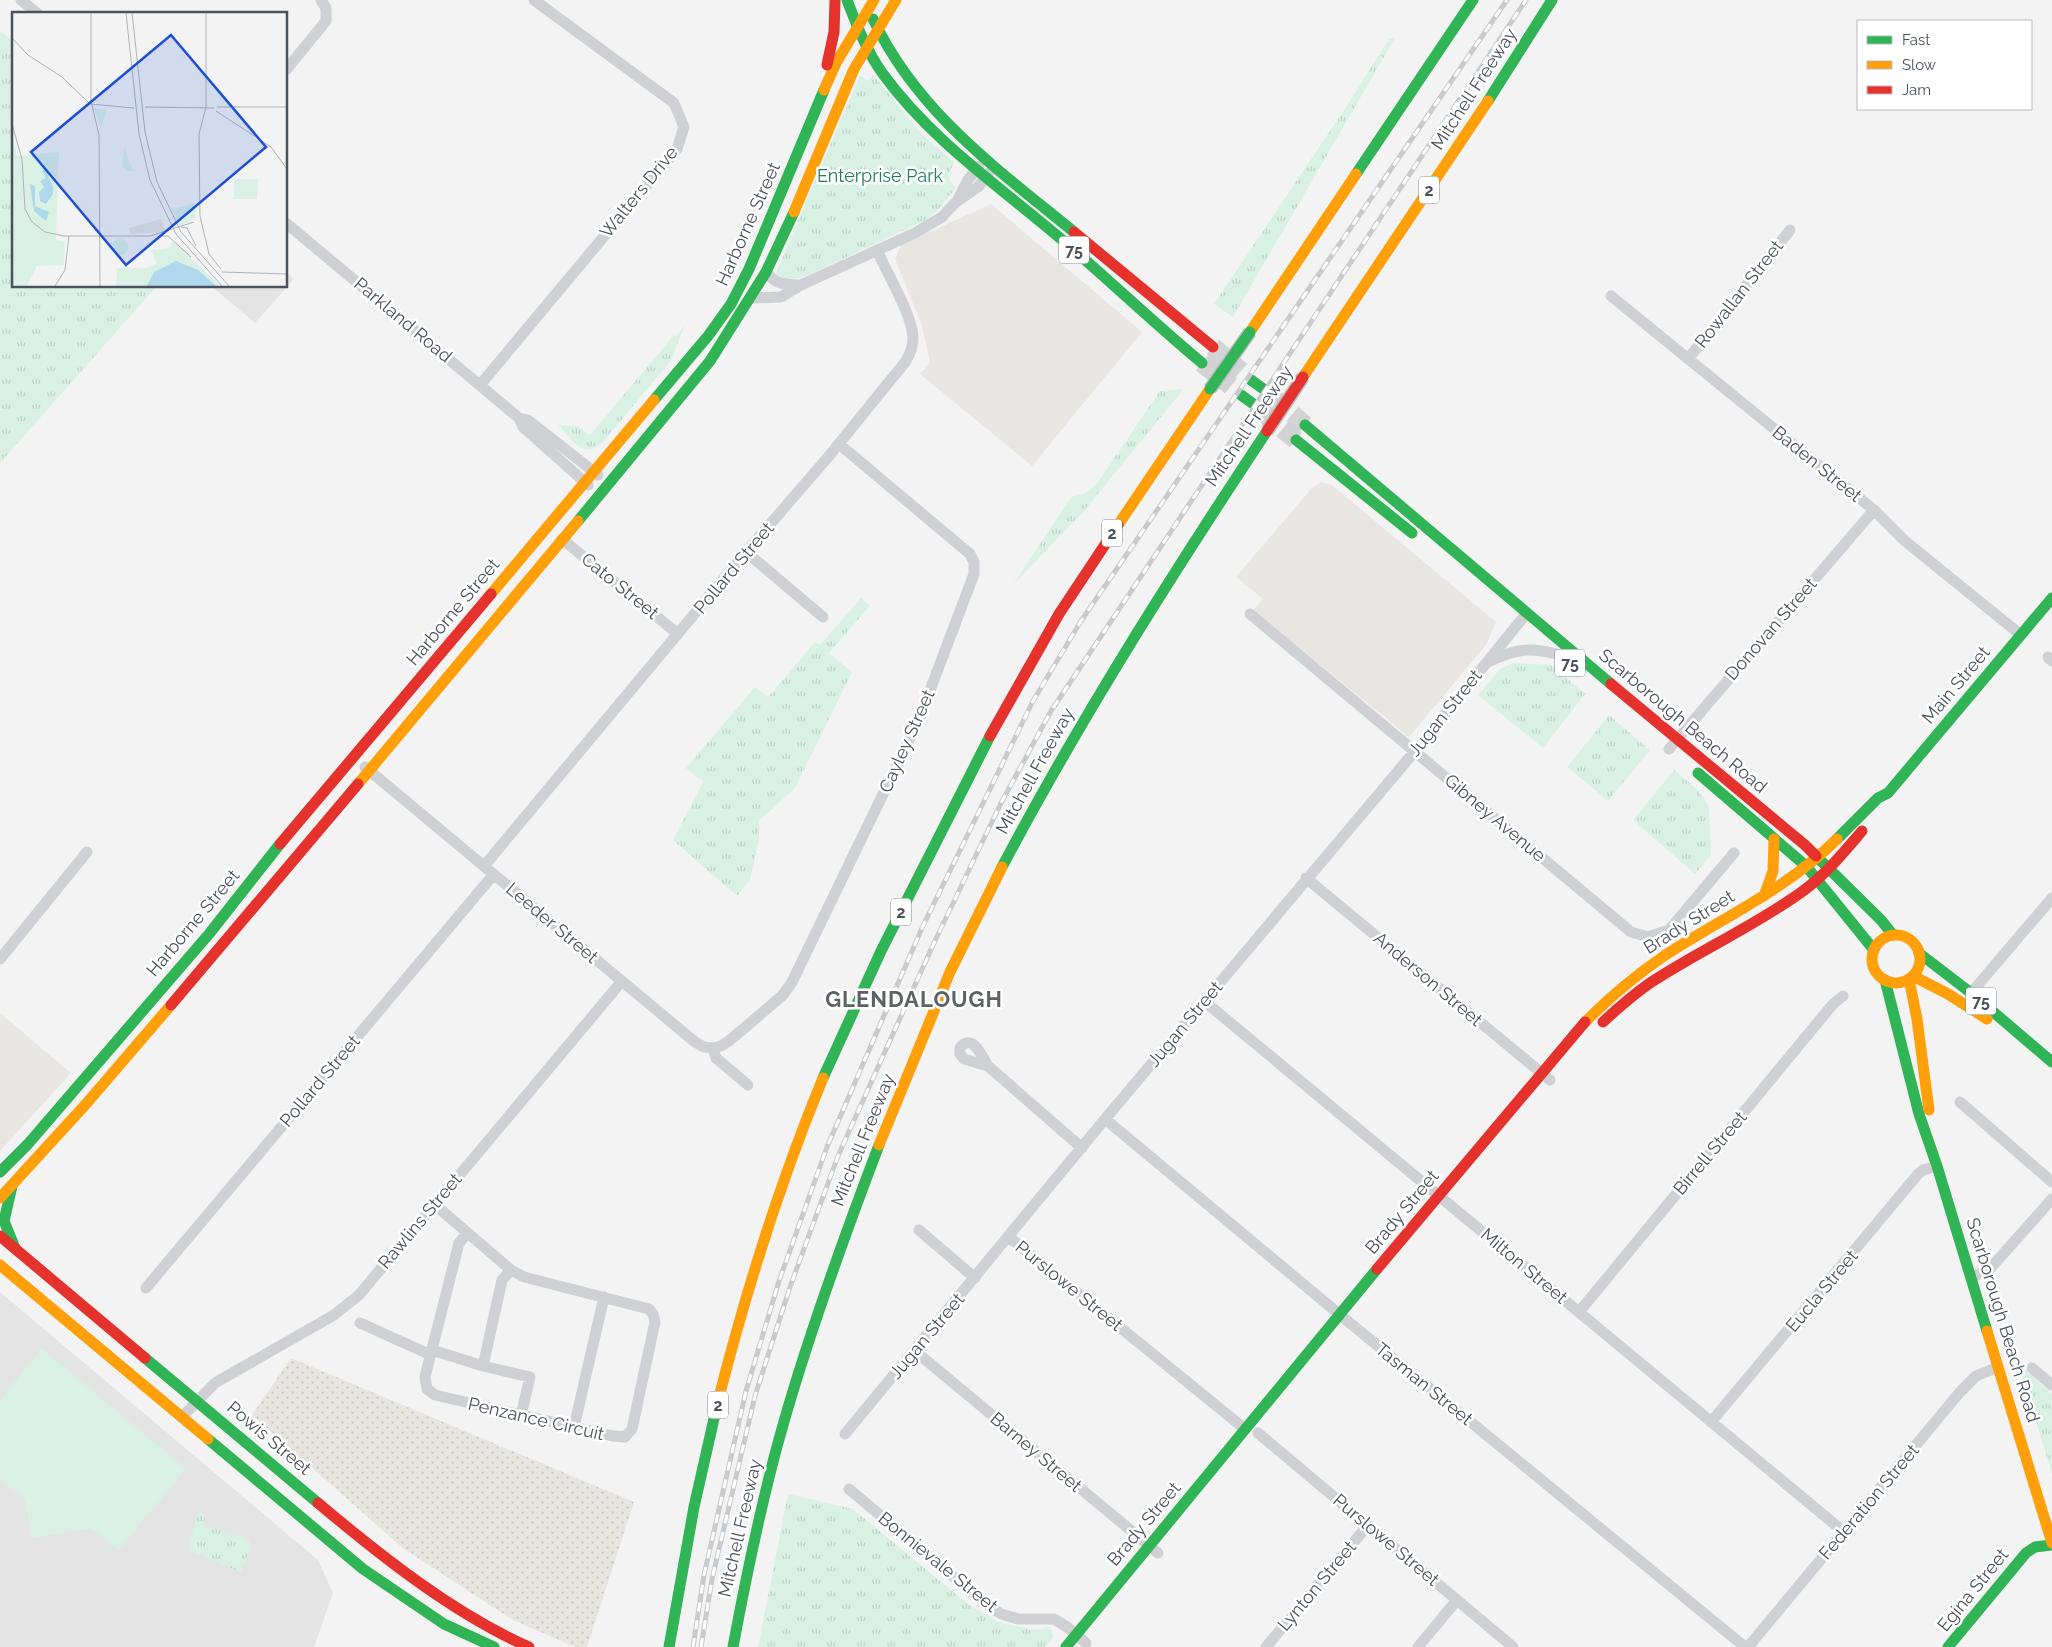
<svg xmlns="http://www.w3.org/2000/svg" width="2052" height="1647" font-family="Raleway,sans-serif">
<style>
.commercial{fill:#e7e6e2}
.education{fill:#e5e4e5}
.grass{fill:url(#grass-tufts)}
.sand{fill:url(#sand-dots)}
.pitch{fill:#d9f1e5}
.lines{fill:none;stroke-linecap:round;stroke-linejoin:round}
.primary-tunnel{stroke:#d1d3d5;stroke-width:19;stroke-dasharray:19 9;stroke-linecap:butt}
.street{stroke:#ced0d3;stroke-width:11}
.fast{stroke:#30b455;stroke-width:11}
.slow{stroke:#ff9f0a;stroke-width:11}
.jam{stroke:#e5322d;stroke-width:11}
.rail-casing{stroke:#c8cacc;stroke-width:5}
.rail{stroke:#fff;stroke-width:3;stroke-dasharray:9;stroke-linecap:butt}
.fast-bridge-casing{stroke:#b8bbc2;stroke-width:14;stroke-linecap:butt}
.jam-bridge-casing{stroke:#b8bbc2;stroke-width:14;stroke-linecap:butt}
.fast-bridge{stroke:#30b455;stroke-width:11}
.jam-bridge{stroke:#e5322d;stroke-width:11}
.labels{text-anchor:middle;stroke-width:5;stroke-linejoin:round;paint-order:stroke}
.shield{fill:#fff;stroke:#80868f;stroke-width:1}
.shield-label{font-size:16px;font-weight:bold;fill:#4a525f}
.street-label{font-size:18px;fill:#4a525f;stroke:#fff}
.park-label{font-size:18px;fill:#1b805a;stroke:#fff}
.district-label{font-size:22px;font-weight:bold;letter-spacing:1px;fill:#5e6166;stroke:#fff}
.inset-road{fill:none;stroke:#afb3b8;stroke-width:1}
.view{fill:#1d4ed8;fill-opacity:0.15;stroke:#1d4ed8;stroke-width:2.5}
.inset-edge{fill:none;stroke:#4a525f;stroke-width:2.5}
</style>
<defs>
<pattern id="grass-tufts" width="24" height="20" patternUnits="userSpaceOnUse" patternTransform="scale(1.25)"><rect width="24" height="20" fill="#d9f1e5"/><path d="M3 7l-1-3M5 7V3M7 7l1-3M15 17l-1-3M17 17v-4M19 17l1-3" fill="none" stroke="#bcd1c7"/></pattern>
<pattern id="sand-dots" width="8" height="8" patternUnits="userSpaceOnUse" patternTransform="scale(1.25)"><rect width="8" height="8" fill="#e6e5e0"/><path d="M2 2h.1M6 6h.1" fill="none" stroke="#c7c6c3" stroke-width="1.8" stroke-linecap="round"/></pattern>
</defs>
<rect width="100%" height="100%" fill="#f3f3f3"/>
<path class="commercial" d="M991 204 1142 332 1032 466 920 374 930 362 922 326 895 259 901 245Z
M1321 482 1332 485 1496 622 1486 645 1409 737 1253 610 1263 599 1236 577 1312 488Z
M0 1013 71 1073 0 1151Z"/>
<path class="education" d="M286 272 294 279 255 323 211 286H286Z
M0 1292 318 1560 333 1593 314 1647H0Z"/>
<path class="grass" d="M0 31 14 42V286H157L0 463Z
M1395 38 1233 317 1214 304 1346 107 1389 39Z
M860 75 868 81 873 75 924 136 955 163C947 172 947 180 956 188L936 212 926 220 804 277 786 280 775 275Z
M685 325 670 362 602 443C582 461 572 438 558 425L578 426 590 435 674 335 676 336Z
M1181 389 1183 390 1084 511 1013 585 1067 503 1072 497 1086 493 1098 482 1160 391Z
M861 598 870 606 829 653 852 672 795 788 759 821V839L750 880 737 896 673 840 703 782 686 768 755 687 768 697 815 642 820 645Z
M1513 663 1552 665 1585 694 1543 748 1478 695 1500 669Z
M1609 715 1650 750 1608 801 1567 767Z
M1674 770 1698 790 1709 806 1711 855 1695 874 1633 820Z
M2018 1363 2052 1394V1474Z
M788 1494 853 1509 968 1604 1001 1623 1037 1630 1050 1627 1054 1637 1045 1647H758Z
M198 1511 205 1513 204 1525 207 1527 242 1536 249 1541 250 1548 241 1572 188 1550Z"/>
<path class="sand" d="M291 1358 634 1502 587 1647H575L513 1620 404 1549 252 1415Z"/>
<path class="pitch" d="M42 1349 186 1469 118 1550 91 1528 32 1538 25 1499 0 1479V1400Z"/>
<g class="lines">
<path class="primary-tunnel" d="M1213 347 1241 371
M1202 363 1231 386
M1271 396 1305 425
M1261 411 1296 440"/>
<path class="street" d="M21 0 38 14
M286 70 326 21V8L321 0
M957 201 968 180 979 166
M286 223 519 418 523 427 588 485
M766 272C777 286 784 284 801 285
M1611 296 1874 510 1905 541 2021 635
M751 298 781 297 801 285 915 233 942 217 956 202 978 187 989 173
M1688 359 1790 230
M480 385 677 149 684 127 674 103 534 0
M519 418 528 420 598 475
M562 539 678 634
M746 552 823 617
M1250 614 1631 932 1648 937 1669 930 1734 853
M2048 657 2052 661
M1488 662C1517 648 1530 647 1561 655
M1669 749 1874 510
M365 767 695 1042 704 1047 713 1048 716 1058 748 1085
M484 866 746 552 829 456 906 361C910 354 913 346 913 338 913 316 886 272 877 250
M1306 878 1550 1080
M0 959 87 852
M1971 993 2052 898
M1204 1001 1844 1532
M713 1048 721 1046 729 1041 783 995 792 982 918 722 974 574V562L970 554 839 444
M988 1066C982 1056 972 1032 960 1048V1054L964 1059 988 1066 1082 1148
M1960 1102 2052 1182
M1105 1119 1339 1314 1745 1647
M434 1204 511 1270 524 1277 649 1309 653 1314 655 1322 632 1429 625 1437 613 1436 435 1395 427 1389 425 1377 459 1243 467 1233
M919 1230 975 1278
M1009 1237 1245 1429
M1971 1277 1988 1271 2052 1199
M146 1288 494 874
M1579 1312 1833 1004 1843 996
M360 1323 431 1355
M432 1350 483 1366 530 1377 521 1415
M915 1351 1158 1553
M483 1366 502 1280 511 1270
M2032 1368 2052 1385
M182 1417 215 1383 334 1315 359 1295 622 981
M1711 1422 1918 1174 1923 1170 1937 1166
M574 1427 604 1297
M1258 1433 1513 1647
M845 1434 1105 1119 1415 751 1526 614
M849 1489 986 1604 1001 1614 1018 1619H1054L1067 1627 1086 1643
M1266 1647 1368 1525
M1418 1647 1457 1600
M1748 1647 1960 1392 1976 1376 1998 1367"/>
<path class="fast" d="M847 0C857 26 867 52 883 74 931 140 999 186 1060 238 1108 279 1154 323 1202 363
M873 19C918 113 996 168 1074 232
M1488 101 1552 0
M1356 174 1473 0
M1251 380 1262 388
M1241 395 1252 403
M654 400 708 336 731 304 749 269 824 90
M1305 425 1611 684
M1296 440 1412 533
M578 521 710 361 766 272 794 212
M1698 773 1806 866 1874 950
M1837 839 1878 798 1888 793 2052 598
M1816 856 1881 920 1893 935
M1002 867C1082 716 1173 573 1267 431
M1919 953 1971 993 2052 1062
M1885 980 1919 1114 1937 1166 1987 1331
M823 1078 881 951 990 736
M0 1172 28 1144 209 934 280 844
M12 1186 4 1221 15 1248
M145 1358 318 1503
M208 1439 363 1569 444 1624 494 1647
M669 1647 694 1507 718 1401
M733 1647C747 1572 762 1498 783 1425 810 1330 844 1237 879 1145
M1066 1647 1377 1269
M1948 1647 2026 1553 2035 1547 2052 1545"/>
<path class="slow" d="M824 90 836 63 874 0
M794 212 854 69 896 0
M1250 332 1356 174
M1303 377 1488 101
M1118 525 1210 389
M491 594 654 400
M358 784 578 521
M1764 896 1773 871 1774 839
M1872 959a24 24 0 1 1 48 0a24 24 0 1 1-48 0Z
M1913 976 1948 994 1987 1019
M1909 979 1917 1019 1929 1110
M1585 1022C1609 998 1636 975 1664 956 1722 918 1787 889 1837 839
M879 1145 950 972 1002 867
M0 1198 86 1104 171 1005
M0 1265 208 1439
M1987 1331 2052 1543
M718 1401C746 1291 780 1182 823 1078"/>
<path class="jam" d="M827 65 834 32 835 0
M1074 232 1213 347
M1611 684 1805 845 1816 856
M990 736 1059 614 1118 525
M280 844 491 594
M171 1005 358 784
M1603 1022C1618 1008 1633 995 1650 983 1700 950 1755 926 1803 891 1826 874 1844 852 1862 831
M0 1236 145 1358
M1377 1269 1585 1022
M318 1503C381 1556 454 1614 529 1647"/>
<defs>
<path id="rail" d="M693 1647 704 1575 746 1391 779 1281 827 1147 922 928 1033 701 1081 621 1507 0
M701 1647 712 1579 755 1396 790 1287 838 1156 933 945 1000 805 1051 711 1526 0"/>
</defs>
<use href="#rail" class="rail-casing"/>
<use href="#rail" class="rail"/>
<defs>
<path id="fast-bridge" d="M1210 389 1250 332"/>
<path id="jam-bridge" d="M1267 431 1303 377"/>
</defs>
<use href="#fast-bridge" class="fast-bridge-casing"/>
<use href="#jam-bridge" class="jam-bridge-casing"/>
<use href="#fast-bridge" class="fast-bridge"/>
<use href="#jam-bridge" class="jam-bridge"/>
</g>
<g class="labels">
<g class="shield">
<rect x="1419" y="176.5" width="20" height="27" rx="4"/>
<rect x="1059" y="236.5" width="30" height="27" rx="4"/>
<rect x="1102" y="519.5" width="20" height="27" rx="4"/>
<rect x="1555" y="649.5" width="30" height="27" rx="4"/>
<rect x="891" y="898.5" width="20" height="27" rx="4"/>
<rect x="1966" y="987.5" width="30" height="27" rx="4"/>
<rect x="708" y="1391.5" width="20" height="27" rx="4"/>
</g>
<g class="shield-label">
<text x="1429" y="196">2</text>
<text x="1074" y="256">75</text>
<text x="1112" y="539">2</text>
<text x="1570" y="669">75</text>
<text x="901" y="918">2</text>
<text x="1981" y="1007">75</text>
<text x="718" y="1411">2</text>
</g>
<g class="street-label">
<text transform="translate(1474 89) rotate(-57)" y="6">Mitchell Freeway</text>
<text transform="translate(639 192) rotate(-51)" y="6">Walters Drive</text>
<text transform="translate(748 224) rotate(-66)" y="6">Harborne Street</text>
<text transform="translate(1739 294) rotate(-52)" y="6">Rowallan Street</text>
<text transform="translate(403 320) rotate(40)" y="6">Parkland Road</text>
<text transform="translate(1249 426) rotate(-56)" y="6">Mitchell Freeway</text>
<text transform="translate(1817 464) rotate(39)" y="6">Baden Street</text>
<text transform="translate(734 568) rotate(-50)" y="6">Pollard Street</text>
<text transform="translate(620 586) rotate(39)" y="6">Cato Street</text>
<text transform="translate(453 612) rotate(-50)" y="6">Harborne Street</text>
<text transform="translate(1771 629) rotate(-49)" y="6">Donovan Street</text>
<text transform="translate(1956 685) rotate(-50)" y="6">Main Street</text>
<text transform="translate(1445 713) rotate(-51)" y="6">Jugan Street</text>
<text transform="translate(1683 721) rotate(40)" y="6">Scarborough Beach Road</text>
<text transform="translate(907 741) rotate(-66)" y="6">Cayley Street</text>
<text transform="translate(1035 771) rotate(-61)" y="6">Mitchell Freeway</text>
<text transform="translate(1495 818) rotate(40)" y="6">Gibney Avenue</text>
<text transform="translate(1689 922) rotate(-32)" y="6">Brady Street</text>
<text transform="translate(193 923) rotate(-50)" y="6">Harborne Street</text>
<text transform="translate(552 923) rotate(40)" y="6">Leeder Street</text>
<text transform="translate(1428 979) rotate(40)" y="6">Anderson Street</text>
<text transform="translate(1185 1024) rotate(-50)" y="6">Jugan Street</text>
<text transform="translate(320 1081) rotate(-50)" y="6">Pollard Street</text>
<text transform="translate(863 1140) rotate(-68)" y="6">Mitchell Freeway</text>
<text transform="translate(1710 1153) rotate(-50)" y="6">Birrell Street</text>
<text transform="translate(1402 1212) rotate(-50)" y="6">Brady Street</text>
<text transform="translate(420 1221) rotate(-50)" y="6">Rawlins Street</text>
<text transform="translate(1524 1266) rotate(40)" y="6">Milton Street</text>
<text transform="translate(1069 1286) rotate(39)" y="6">Purslowe Street</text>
<text transform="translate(1822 1291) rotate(-50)" y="6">Eucla Street</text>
<text transform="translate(2003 1320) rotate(73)" y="6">Scarborough Beach Road</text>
<text transform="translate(927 1336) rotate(-50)" y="6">Jugan Street</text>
<text transform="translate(1424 1384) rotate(39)" y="6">Tasman Street</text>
<text transform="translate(536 1419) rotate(13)" y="6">Penzance Circuit</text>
<text transform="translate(269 1438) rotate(40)" y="6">Powis Street</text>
<text transform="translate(1036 1452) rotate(40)" y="6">Barney Street</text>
<text transform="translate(1869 1502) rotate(-50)" y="6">Federation Street</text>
<text transform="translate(1144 1524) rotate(-50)" y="6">Brady Street</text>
<text transform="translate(740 1528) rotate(-77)" y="6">Mitchell Freeway</text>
<text transform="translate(1386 1540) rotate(40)" y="6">Purslowe Street</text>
<text transform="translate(938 1562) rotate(39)" y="6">Bonnievale Street</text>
<text transform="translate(1317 1586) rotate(-50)" y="6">Lynton Street</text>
<text transform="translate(1973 1590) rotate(-51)" y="6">Egina Street</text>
</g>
<g class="park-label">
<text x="880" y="182">Enterprise Park</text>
</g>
<g class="district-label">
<text x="914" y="1007">GLENDALOUGH</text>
</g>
</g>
<g transform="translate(12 12)">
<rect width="275" height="275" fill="#f3f3f3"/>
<path d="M82 96 95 98 89 115 88 114ZM0 123 5 144 47 140 44 228 53 229 52 253 25 254 15 274H0ZM113 132V137L121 159H114L110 153ZM246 167 245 187H222V167ZM184 191V206L168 214 159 197ZM161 229 208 274H104L105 256H135L145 252 139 238 156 236Z" fill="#d9f1e5"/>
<path d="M0 123 6 151 7 190 15 210 26 220 22 224 0 225ZM175 243 184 251 208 274 174 251Z" fill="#d9f1e5"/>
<path d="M24 221 25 251 7 265 0 274V225L22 224Z" fill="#d9f1e5"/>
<path d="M149 207 154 220 118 222 117 216Z" fill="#e6e5e0"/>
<path d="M100 235a8 8 0 1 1 16 0a8 8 0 1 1-16 0Z" fill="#d9f1e5"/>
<path d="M33 157 41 174V182L34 192 28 189 27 180 32 175 28 169 34 166 30 159ZM18 172 23 174V194L37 200 34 209 22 199ZM164 249 186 258 204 274H135L142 260Z" fill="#afd8ed"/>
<path class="inset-road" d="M79 1V89L87 123 88 274M114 1 127 122 138 168 164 222 210 274M120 1 133 120 145 170 169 220 217 274M194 1V95L187 122 188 204 197 242 209 257M0 26 16 43 50 65 78 92 122 96M133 95 202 96M205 95H275M204 99 259 135 275 157M0 112 10 147 13 197 20 210 33 220 52 224H138L182 210M169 215 175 216 184 234M149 224H156L179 245M210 260 275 262M43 274 53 258 57 224"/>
<path class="view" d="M159 23 254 135 114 253 19 140Z"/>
<rect width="275" height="275" class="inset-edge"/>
</g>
<rect x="1857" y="20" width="175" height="90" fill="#ffffff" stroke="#b7babf"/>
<rect x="1867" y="36" width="25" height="8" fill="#30b455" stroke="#b7babf"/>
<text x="1902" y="45" font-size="15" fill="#4a525f">Fast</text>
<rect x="1867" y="61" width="25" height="8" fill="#ff9f0a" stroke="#b7babf"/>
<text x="1902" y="70" font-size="15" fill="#4a525f">Slow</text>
<rect x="1867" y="86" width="25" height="8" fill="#e5322d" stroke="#b7babf"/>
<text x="1902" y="95" font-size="15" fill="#4a525f">Jam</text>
</svg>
